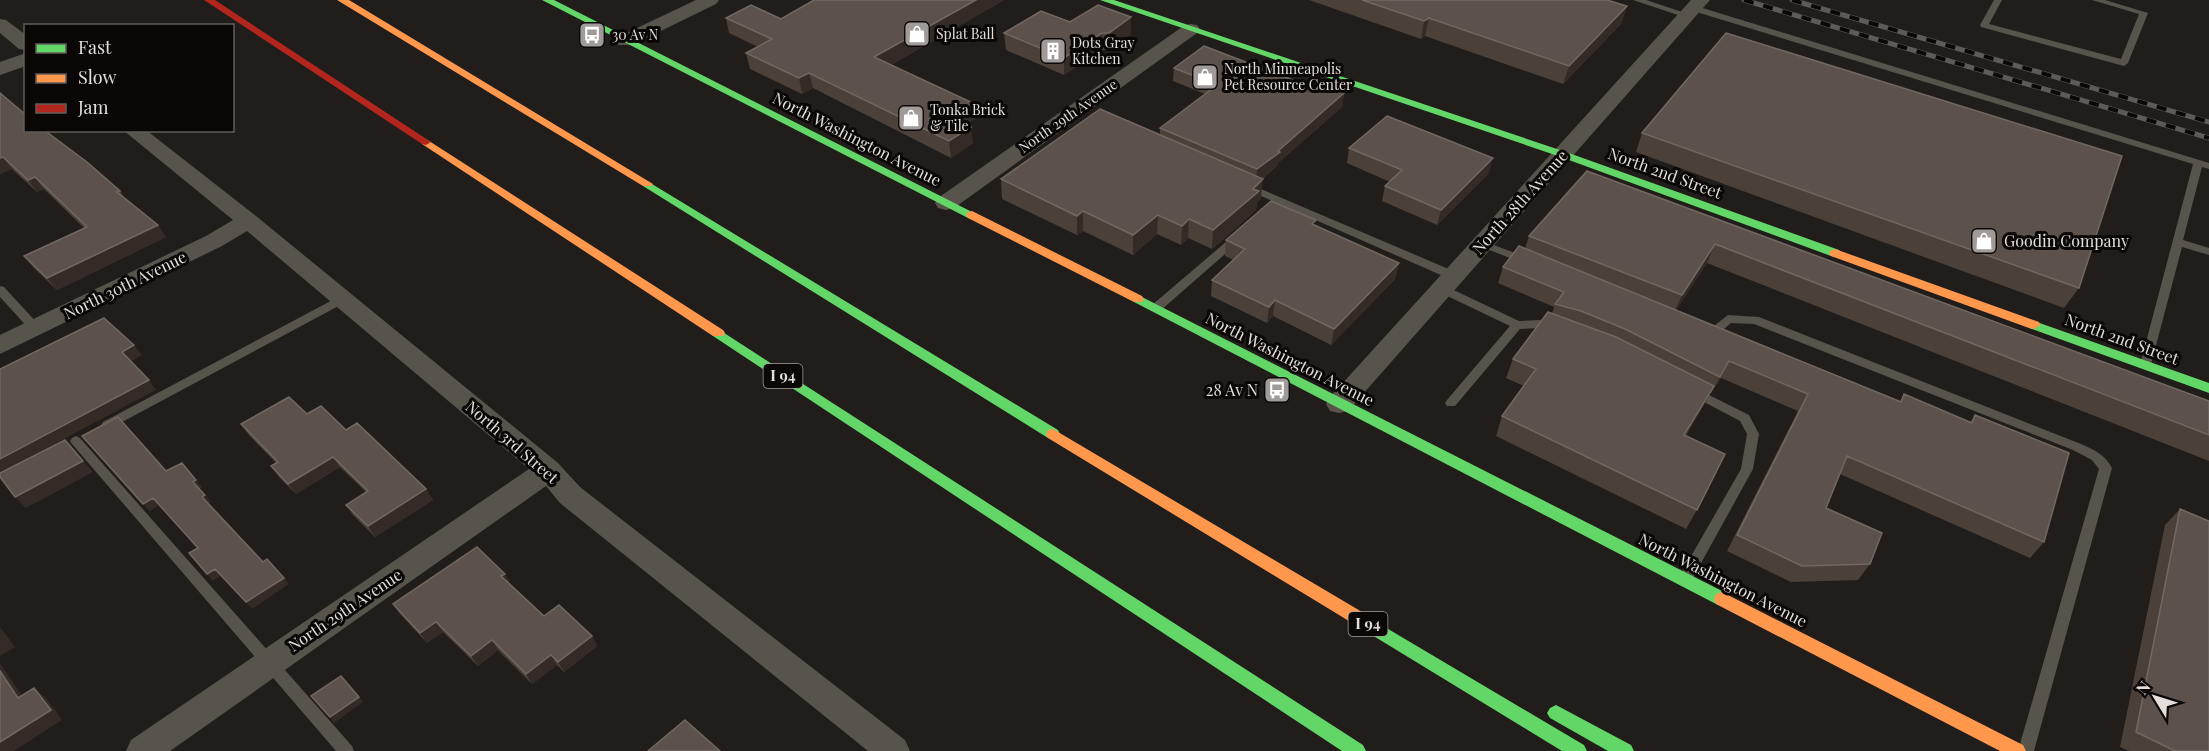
<svg xmlns="http://www.w3.org/2000/svg" width="2209" height="751" font-family="'Playfair Display',serif">
<style>
.lines{fill:none;stroke-linecap:round;stroke-linejoin:round}
.lane{fill:#59544b;fill-rule:evenodd}
.street{fill:#59544b;fill-rule:evenodd}
.fast{fill:#63d668;fill-rule:evenodd}
.slow{fill:#ff974d;fill-rule:evenodd}
.jam{fill:#b3261e;fill-rule:evenodd}
.rail-casing{stroke:#5f5a55;stroke-width:5}
.rail{stroke:#0b0706;stroke-width:4;stroke-dasharray:10;stroke-linecap:butt}
.wall{fill:#4c4139}
.shaded-wall{fill:#342b26}
.building{fill:#5d524b;stroke:#726861;stroke-width:1.5}
.labels{text-anchor:middle;stroke-width:6;stroke-linejoin:round;paint-order:stroke}
.far-poi-label{font-size:14px;fill:#e4dedb;stroke:#0b0706;text-anchor:start}
.far-street-label{font-size:14px;fill:#e4dedb;stroke:#0b0706}
.shield{fill:#0b0706;stroke:#a39e9b;stroke-width:1.5}
.shield-label{font-size:15px;font-weight:bold;fill:#e4dedb}
.street-label{font-size:16px;fill:#e4dedb;stroke:#0b0706}
.poi-label{font-size:16px;fill:#e4dedb;stroke:#0b0706;text-anchor:start}
</style>
<rect width="100%" height="100%" fill="#211d1b"/>
<g class="lines">
<path class="lane" d="M1633 0H1646L1691 15 1684 17Z
M1994 0H2002L1989 24 2121 59 2139 14 2092 0H2105L2148 13 2128 63 2124 66 1981 27 1980 25Z
M1690 6H1696L2209 163V169L2202 167 2183 240 2209 248V255L2182 247 2150 368 2146 369 2140 365 2193 164 1690 10Z
M1249 184 1458 273 1460 276 1454 280 1450 279 1245 189 1244 187Z
M1237 235 1241 236 1242 238 1241 240 1160 311H1152L1150 308 1152 305 1233 236Z
M1483 241 1531 259 1532 261 1527 264 1523 263 1479 246 1478 244Z
M1443 285 1519 321 1539 320 1558 325 1560 328 1554 332 1539 328 1520 329 1455 406H1447L1445 403 1447 400 1510 326 1439 292 1437 289 1439 286Z
M0 286 4 287 39 325 41 328 39 331H31L0 297Z
M342 295 346 296 348 299 346 302 111 428H103L101 425 103 422Z
M1728 315 1759 317 2081 444C2095 450 2105 455 2112 468L2034 751H2018L2099 469 2092 460 2073 450 1754 324 1731 323 1716 336 1700 335 1698 332 1700 329H1710Z
M1693 387 1749 415 1759 434 1753 469 1690 583 1685 585 1680 583 1678 579 1741 469 1747 434 1740 421 1689 394 1687 391 1689 388Z
M76 436 80 438 352 746 354 751H336L72 444 70 441 72 438Z"/>
<path class="street" d="M696 0H719L716 4 632 45H618L616 41 618 37Z
M1691 0H1710L1348 411 1339 413 1330 411 1326 404 1330 397Z
M0 19 6 20 26 35V50L19 49 0 33Z
M1191 24 1197 25 1200 29 1197 33 954 208 946 210 938 208 935 203 938 198 1185 25Z
M26 53V66L0 75V62Z
M123 130H146L256 216 558 463 580 487 905 740 910 751H868L560 503 546 486 170 751H126L131 740 529 469 247 231 222 246 0 354V335L206 236 233 220Z"/>
<path class="fast" d="M542 0H554L978 215 972 219 968 218Z
M1100 0H1114L1566 152 1839 250 1841 253 1835 257 1831 256 1558 156Z
M647 181 1058 430 1060 434 1058 438H1048L643 186V182Z
M1138 295 1728 594 1730 599 1728 604 1722 606 1716 604 1134 302 1132 299 1134 296Z
M2034 321 2209 383V393L2029 328 2028 325Z
M718 329 1363 745 1366 751H1342L713 336 711 333Z
M1373 620 1584 745 1587 751H1562L1367 632 1365 627 1367 622Z
M1556 705 1631 745 1634 751H1608L1550 718 1547 713 1550 708Z"/>
<path class="slow" d="M337 0H349L653 184 651 186H643Z
M426 139 723 330 725 333 723 336H713L422 144 421 142Z
M972 211 1142 296 1144 299 1142 302H1134L968 218 966 215 968 212Z
M1835 249 2039 322 2040 325 2034 329 2029 328 1831 256 1829 253 1831 250Z
M1053 429 1379 622 1381 627 1379 632 1373 634 1367 632 1048 438 1046 434 1048 430Z
M1722 592 2023 745 2026 751H2000L1716 604 1714 599 1716 594Z"/>
<path class="jam" d="M204 0H215L431 142 426 145 422 144Z"/>
<defs>
<path id="rail" d="M1744 0 2209 138
M1792 0 2209 122"/>
</defs>
<use href="#rail" class="rail-casing"/>
<use href="#rail" class="rail"/>
</g>
<path class="wall" d="M814 0H1004L891 65 975 119 966 124 973 143 951 158 813 88 802 94 750 69 746 53 758 47 729 33 726 18 781 19Z
M1309 0H1607L1627 6 1621 24 1563 84 1425 36 1421 39Z
M1070 22 1131 34 1109 50H1102L1064 75 1006 50 1004 33Z
M1174 68 1344 93 1342 107 1278 163V165L1262 179 1261 198 1257 202 1256 210 1212 249 1188 238 1181 245 1157 234 1133 255 1083 231 1077 235 1002 199 1001 179 1160 135V128L1205 94 1173 81Z
M0 93 26 130 120 191 125 199 166 237 57 290 34 268 24 256 84 228 44 189 37 192 12 169 0 174Z
M1642 133 2079 288 2064 308 1636 152Z
M1349 148 1489 173 1437 225 1382 201 1385 186 1390 182 1347 163Z
M1587 171 2209 401V461L1707 263 1676 310 1900 401 1904 394 1970 422 1975 415 2044 542 2030 558 1840 474 1826 508 1870 564 1858 580 1791 582 1727 551 1798 411 1721 378 1711 393H1710L1686 436 1697 510 1686 529 1496 436 1502 416 1524 386 1506 378 1513 359 1552 313 1554 307 1498 283 1503 267 1525 249 1529 236Z
M1315 226 1399 263 1395 279 1331 345 1273 316 1267 323 1211 296 1212 280 1234 260 1225 256 1226 240Z
M307 414 346 430 426 489 433 500 375 537 353 515 346 505 366 492 340 467 296 494 279 477 271 466 276 463 249 435 241 424Z
M2180 509 2209 751H2129L2120 747 2165 525Z
M511 585 544 616 592 636 597 646 564 672 557 665 532 684 498 650 478 666 443 632 427 643 400 614 393 604Z"/>
<path class="shaded-wall" d="M976 0H1004L877 73 874 57Z
M1627 6 1621 24 1563 84 1569 66Z
M1131 17V34L1109 50V33Z
M1429 18 1425 36 1421 39 1424 21Z
M1102 33V50L1064 75V58Z
M809 73 813 88 802 94 799 78Z
M1344 93 1342 107 1278 163V165L1256 183 1257 169Z
M973 103 975 119 952 133 951 117Z
M971 127 973 143 951 158 949 141Z
M3 157 12 169 0 174V158Z
M1493 158 1489 173 1437 225 1441 210Z
M35 177 44 189 37 192 28 180Z
M1263 179 1261 198 1257 202 1256 210 1212 249 1213 230 1253 189Z
M1083 211V231L1077 235V216Z
M1158 215 1157 234 1133 255V235Z
M1189 219 1188 238 1181 245 1182 226Z
M158 225 166 237 57 290 47 278Z
M1715 244 1707 263 1673 315 1682 295Z
M1399 263 1395 279 1331 345 1334 329Z
M1275 300 1273 316 1267 323 1269 307Z
M134 345 142 355 130 362 122 352Z
M1729 361 1721 378 1711 393Z
M149 380 156 390 0 473V459Z
M1714 386 1704 405 1675 454 1684 435Z
M65 440 93 472 26 508 15 497Z
M333 457 340 467 296 494 288 484Z
M196 480 202 487 199 489 193 482Z
M426 489 433 500 375 537 368 526Z
M205 495 211 502 208 504 202 497Z
M153 498 159 505 150 511 143 504Z
M215 569 221 576 213 581 207 574Z
M505 574 511 584 501 576Z
M284 578 289 584 252 609 246 602Z
M436 622 443 632 427 643 420 633Z
M0 627 15 647 0 656Z
M592 636 597 646 564 672 558 662Z
M492 640 498 650 478 666 471 656Z
M551 655 557 665 532 684 526 674Z
M0 663 30 708 18 698 0 671Z
M34 688 46 698 62 720 14 751H0V742Z
M359 697 363 702 334 723 330 717Z"/>
<path class="building" d="M814 0H976L874 57 973 103 951 117 971 127 949 141 809 73 799 78 746 53 772 39 726 18 751 5 781 19Z
M1362 0H1607L1627 6 1569 66 1429 18 1424 21Z
M1098 5 1131 17 1109 33H1102L1064 58 1004 33 1041 11 1070 22Z
M1726 33 2122 156 2079 288 1642 133Z
M1204 46 1314 88 1319 84 1344 93 1278 151 1280 152 1257 169 1160 128 1217 85 1174 68Z
M0 93 26 115V130H44L87 162 120 191 117 192 158 225 47 278 24 256 87 227 35 177 28 180 3 157 0 158Z
M1100 109 1263 179 1253 189 1259 191 1213 230 1189 219 1182 226 1158 215 1133 235 1083 211 1077 216 1001 179Z
M1387 116 1493 158 1441 210 1385 186 1402 170 1349 148Z
M1587 171 2209 401V435L1715 244 1682 295 1529 236Z
M1271 201 1316 220 1312 224 1399 263 1334 329 1275 300 1269 307 1212 280 1245 249 1226 240Z
M1519 246 1901 402 1904 394 1972 423 1975 415 2069 453 2044 542 1847 456 1826 508 1882 533 1870 564 1802 566 1737 535 1808 394 1729 361 1720 377 1625 329 1581 311 1555 304 1564 292 1503 267Z
M1548 312 1616 337 1714 386 1684 435 1725 454 1697 510 1502 416 1536 369 1513 359Z
M104 318 134 345 122 352 149 380 0 459V369Z
M289 397 307 414 321 406 346 430 357 423 426 489 368 526 346 505 368 491 333 457 288 484 271 466 278 462 241 424Z
M118 417 166 471 182 463 196 480 193 482 205 495 202 497 263 562 267 559 284 578 246 602 215 569 207 574 189 553 198 548 153 498 143 504 82 436Z
M65 440 83 461 15 497 0 477V473Z
M2180 509 2209 521V751H2175L2136 732Z
M477 547 505 574 501 576 544 616 559 605 592 636 558 662 551 655 526 674 492 640 471 656 436 622 420 633 393 604Z
M0 671 18 698 34 688 51 710 0 742Z
M341 676 359 697 330 717 311 696Z
M685 720 720 751H648Z"/>
<defs>
<symbol id="shop-square" viewBox="-11 -11 22 22"><rect x="-9" y="-9" width="18" height="18" rx="4" fill="#a09a98" stroke="#0b0706"/><path d="M-5-2.5h2.3a2.7 3.5 0 0 1 5.4 0H5L5.5 6h-11ZM-1.5-2.5h3a1.5 2.3 0 0 0-3 0Z" fill="#fff"/></symbol>
<symbol id="bus-square" viewBox="-11 -11 22 22"><rect x="-9" y="-9" width="18" height="18" rx="4" fill="#a09a98" stroke="#0b0706"/><path d="M-5-6H5V4H4V6H2V4H-2V6H-4V4H-5ZM-3.5-4V0h7V-4ZM-3.5 1.2v1.5H-2V1.2ZM2 1.2v1.5H3.5V1.2Z" fill="#fff"/></symbol>
<symbol id="building-square" viewBox="-11 -11 22 22"><rect x="-9" y="-9" width="18" height="18" rx="4" fill="#a09a98" stroke="#0b0706"/><path d="M-4-6H4V6H1V3H-1V6H-4ZM-2.5-4.3h1.7v1.8h-1.7ZM.8-4.3h1.7v1.8H.8ZM-2.5-1h1.7V.8h-1.7ZM.8-1h1.7V.8H.8Z" fill="#fff"/></symbol>
</defs>
<g fill-rule="evenodd">
<use href="#shop-square" x="902" y="19" width="30" height="30"/>
<use href="#bus-square" x="577" y="20" width="30" height="30"/>
<use href="#building-square" x="1038" y="36" width="30" height="30"/>
<use href="#shop-square" x="1190" y="62" width="30" height="30"/>
<use href="#shop-square" x="896" y="103" width="30" height="30"/>
<use href="#shop-square" x="1969" y="226" width="30" height="30"/>
<use href="#bus-square" x="1262" y="375" width="30" height="30"/>
</g>
<g class="labels">
<g class="far-poi-label">
<text x="936" y="39">Splat Ball</text>
<text x="612" y="40">30 Av N</text>
<text x="1072" y="48">Dots Gray<tspan x="1072" dy="16">Kitchen</tspan></text>
<text x="1224" y="74">North Minneapolis<tspan x="1224" dy="16">Pet Resource Center</tspan></text>
<text x="930" y="115">Tonka Brick<tspan x="930" dy="16">&amp; Tile</tspan></text>
</g>
<g class="far-street-label">
<text transform="translate(1068 116) rotate(-35)" y="5">North 29th Avenue</text>
</g>
<g class="shield">
<rect x="763.5" y="364" width="39" height="24" rx="4.5"/>
<rect x="1348.5" y="612" width="39" height="24" rx="4.5"/>
</g>
<g class="shield-label">
<text x="783" y="381">I 94</text>
<text x="1368" y="629">I 94</text>
</g>
<g class="street-label">
<text transform="translate(857 139) rotate(27)" y="6">North Washington Avenue</text>
<text transform="translate(1665 173) rotate(20)" y="6">North 2nd Street</text>
<text transform="translate(1520 202) rotate(-48)" y="6">North 28th Avenue</text>
<text transform="translate(125 285) rotate(-26)" y="6">North 30th Avenue</text>
<text transform="translate(2122 339) rotate(20)" y="6">North 2nd Street</text>
<text transform="translate(1290 359) rotate(27)" y="6">North Washington Avenue</text>
<text transform="translate(512 442) rotate(41)" y="6">North 3rd Street</text>
<text transform="translate(1723 580) rotate(27)" y="6">North Washington Avenue</text>
<text transform="translate(345 610) rotate(-34)" y="6">North 29th Avenue</text>
</g>
<g class="poi-label">
<text x="2004" y="247">Goodin Company</text>
<text x="1258" y="396" text-anchor="end">28 Av N</text>
</g>
</g>
<rect x="24" y="24" width="210" height="108" fill="#0b0706" stroke="#625d5b" stroke-width="1.5"/>
<rect x="36" y="44" width="30" height="9" fill="#63d668" stroke="#625d5b" stroke-width="1.5"/>
<text x="78" y="54" font-size="18" fill="#e4dedb">Fast</text>
<rect x="36" y="74" width="30" height="9" fill="#ff974d" stroke="#625d5b" stroke-width="1.5"/>
<text x="78" y="84" font-size="18" fill="#e4dedb">Slow</text>
<rect x="36" y="104" width="30" height="9" fill="#b3261e" stroke="#625d5b" stroke-width="1.5"/>
<text x="78" y="114" font-size="18" fill="#e4dedb">Jam</text>
<g transform="translate(2155 697) rotate(308)" stroke="#0b0706" stroke-width="4.5" paint-order="stroke">
<path d="M0-4.5L10 22L0 15L-10 22Z" fill="#e4dedb"/>
<text y="-9" font-size="16" font-weight="bold" text-anchor="middle" fill="#e4dedb">N</text>
</g>
</svg>
